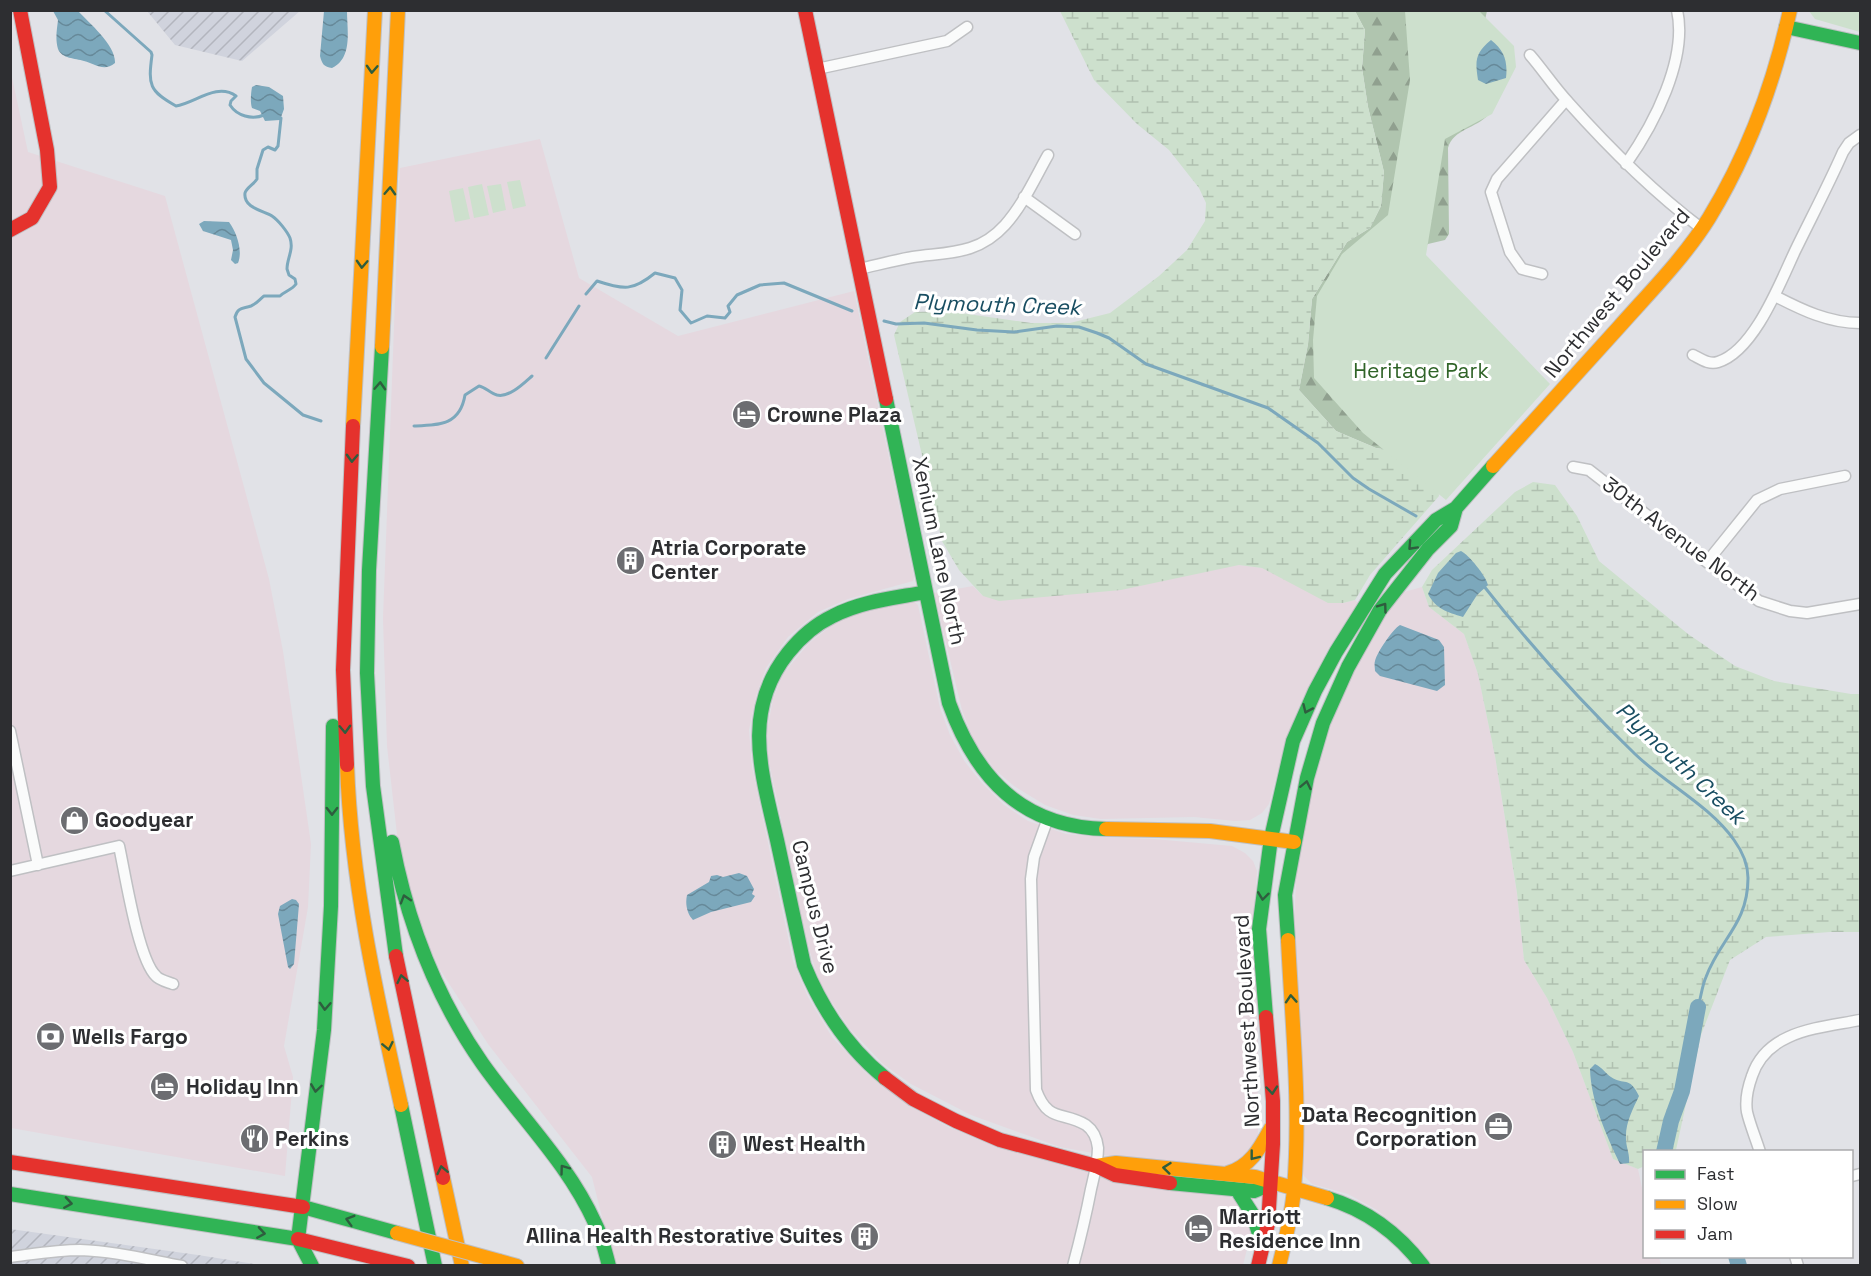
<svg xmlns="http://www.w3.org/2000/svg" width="1871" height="1276" font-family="'Space Grotesk',sans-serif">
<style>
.commercial{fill:#e5d8df}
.industrial{fill:url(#industrial-furrows)}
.forest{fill:url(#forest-firs)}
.wetland{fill:url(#wetland-marsh)}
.green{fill:#cde0cd}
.water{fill:url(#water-waves)}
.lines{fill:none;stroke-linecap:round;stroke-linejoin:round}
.stream{stroke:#7ca8bc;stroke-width:3}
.river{stroke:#7ca8bc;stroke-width:16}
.street-casing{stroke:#bfc0c3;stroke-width:13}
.fast-casing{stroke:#bfc0c3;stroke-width:16}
.slow-casing{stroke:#bfc0c3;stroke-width:16}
.jam-casing{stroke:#bfc0c3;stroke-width:16}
.street{stroke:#fafbfb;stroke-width:10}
.fast{stroke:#30b455;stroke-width:14}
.slow{stroke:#ff9f0a;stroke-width:14}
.jam{stroke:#e5322d;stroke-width:14}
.slow-bridge-casing{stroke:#bfc0c3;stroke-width:16;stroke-linecap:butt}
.slow-bridge{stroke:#ff9f0a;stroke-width:14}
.oneway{stroke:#2e5d3e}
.labels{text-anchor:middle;stroke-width:6;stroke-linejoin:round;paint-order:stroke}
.street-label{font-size:21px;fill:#2d2e31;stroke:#fff}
.park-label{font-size:21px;fill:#306428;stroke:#fff}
.poi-label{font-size:21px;font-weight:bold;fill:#2d2e31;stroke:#fff;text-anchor:start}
.water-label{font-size:22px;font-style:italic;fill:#194e62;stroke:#fff}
</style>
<defs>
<pattern id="industrial-furrows" width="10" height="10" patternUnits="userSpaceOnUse" patternTransform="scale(1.5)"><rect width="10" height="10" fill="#d0d3dd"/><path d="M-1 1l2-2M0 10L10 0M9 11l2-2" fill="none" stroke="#b3b5be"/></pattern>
<pattern id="forest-firs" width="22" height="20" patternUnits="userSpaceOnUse" patternTransform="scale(1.5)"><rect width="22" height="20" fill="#b0c5af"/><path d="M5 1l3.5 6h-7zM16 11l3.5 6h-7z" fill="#90a08f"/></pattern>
<pattern id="wetland-marsh" width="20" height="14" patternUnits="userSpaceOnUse" patternTransform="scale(1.5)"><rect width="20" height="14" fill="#cde0cd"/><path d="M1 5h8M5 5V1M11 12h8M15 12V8" fill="none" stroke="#b0c0b0"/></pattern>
<pattern id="water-waves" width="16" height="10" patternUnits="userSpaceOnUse" patternTransform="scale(1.5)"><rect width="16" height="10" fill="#7ca8bc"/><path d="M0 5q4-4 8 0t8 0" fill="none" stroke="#668999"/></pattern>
</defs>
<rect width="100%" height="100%" fill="#e1e2e7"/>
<path class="commercial" d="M10 68 28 152 165 196 269 579 283 651 311 844 308 907 284 1046 293 1077 285 1176 11 1128Z
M540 139 579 278 678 336 854 291 914 577 913 581 848 599 818 612 788 637 766 668 756 696 749 730 752 767 793 961 808 997 832 1037 866 1073 905 1103 950 1128 1066 1167 1230 1197 1242 1203 1249 1217 1251 1233 1243 1265H614L592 1177 488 1044 439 968 419 923 399 852 387 746 383 618 400 168Z
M1239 565 1262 568 1343 603 1355 600 1359 604 1328 649 1300 704 1288 734 1269 804 1262 813 1250 820 1235 821 1194 817 1101 819 1073 815 1045 805 1014 786 994 769 973 739 962 710 934 593 973 586 983 596Z
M1422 587 1429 607 1464 634 1478 674 1495 756 1517 894 1524 960 1547 998 1573 1052 1613 1159 1638 1169 1644 1197V1256L1659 1257 1661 1265H1428L1397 1227 1377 1210 1348 1194 1312 1184 1304 1176 1300 1161 1303 1074 1294 925 1297 862 1312 773 1334 706 1397 594Z
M913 601 918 605 940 708 950 735 965 762 981 782 1004 805 1028 821 1066 834 1117 838 1154 839 1232 846 1245 853 1253 861 1257 871 1254 922 1258 1043V1142L1245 1163 1223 1168 1131 1160 1060 1147 971 1115 911 1084 883 1064 849 1028 820 984 806 939 768 757 767 731 773 699 783 674 809 643 839 620 867 611Z"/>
<path class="industrial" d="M147 11H300L242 61 175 45Z
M10 1229 198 1255 261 1265H11Z"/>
<path class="forest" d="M1355 11H1487L1484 24 1488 115C1477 128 1453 129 1448 148L1449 234 1445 240 1428 244 1420 249 1403 452 1376 448 1336 431 1299 390 1308 344 1312 299 1347 242 1370 228 1381 206 1384 172 1368 107 1362 68 1365 30Z"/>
<path class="wetland" d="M1060 11H1355L1365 30 1362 68 1368 107 1384 172 1381 206 1370 228 1347 242 1312 299 1308 344 1299 390 1336 431 1376 448 1403 452 1437 481 1439 496 1370 575 1355 600 1343 603H1328L1262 568 1239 565 1121 590 999 601 983 596 959 570 942 541 894 335 900 322 915 312 947 311 1031 323H1070L1110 313 1159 276 1187 250 1205 221 1206 203 1199 188 1169 150 1137 124 1094 80Z
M1533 482 1555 485 1577 516 1599 561 1688 634 1735 666 1774 681 1851 694H1860V932H1830L1766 937 1730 960 1701 1035 1676 1150 1673 1151 1644 1152V1166L1638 1169 1613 1159 1573 1052 1547 998 1524 960 1517 893 1495 756 1478 674 1464 634 1429 607 1422 587 1432 570 1515 492Z"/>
<path class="green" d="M1405 11H1479L1514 46 1516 67 1492 114 1445 139 1426 255 1550 384 1446 500 1363 433 1314 378 1313 340 1317 296 1342 254 1388 215 1410 80Z
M1809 11H1860V32L1815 19Z
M520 180 526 206 513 209 507 182Z
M482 184 489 215 474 218 468 187Z
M501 184 506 210 493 213 487 186Z
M463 188 470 219 455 222 449 191Z"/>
<path class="water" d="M53 11H78C89 23 116 45 115 63 104 72 95 64 84 61 75 58 62 59 58 49 55 39 57 29 58 20Z
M324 11H347C347 30 353 58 332 68 324 67 322 64 320 56Z
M1491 40C1504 50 1508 61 1506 78L1486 84 1478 80C1475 61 1475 53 1491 40Z
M256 85 269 87 283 96 284 109 280 120 265 121 260 111 252 108C250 102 251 93 252 87Z
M204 221 229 222C237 233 243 251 238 263L235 264 231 260 233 250 231 240 203 231 199 224Z
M1461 551C1469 555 1486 576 1488 585L1477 595 1463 617C1447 612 1436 609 1428 594L1438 573 1456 553Z
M1400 625 1439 640 1444 647 1445 685 1437 691 1380 676 1375 671C1375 668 1374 664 1375 661 1377 652 1393 629 1400 625Z
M739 873 747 876 754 889 752 894 755 896 751 902 711 912 693 920C687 914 685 904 687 895L709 882 711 876 717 875 723 877Z
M292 899 296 900 299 904 294 964 290 969 288 967 278 914 280 906Z
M1595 1064C1603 1068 1605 1073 1611 1077 1624 1086 1629 1075 1639 1096 1633 1109 1625 1123 1626 1139 1626 1147 1630 1154 1629 1163L1620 1164C1606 1134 1591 1102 1590 1069Z"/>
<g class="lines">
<path class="stream" d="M104 10 151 52 152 55C148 85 149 91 176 106 195 103 217 82 236 96L231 101 230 105C237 116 252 120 264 115
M281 118 278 146 275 150 268 147 263 150 257 169V179C254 184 246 188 245 193 243 209 266 211 272 216 278 220 287 231 290 238 294 250 287 258 287 269L289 275 295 279 296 284C292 290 285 291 280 296H264C260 299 256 304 251 306 242 309 238 307 235 317L246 359 264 383 303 415 321 421
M586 294 597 281C624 290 633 291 655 273L675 278 682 290 680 310 691 323 707 316 725 318 730 312 728 306 737 295 760 285 784 283 852 311
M884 321 896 324 924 323 977 330 1014 332 1057 326 1079 327 1097 333 1109 338 1146 364 1268 408 1318 443 1353 478 1369 489 1416 516
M546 358 579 306
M414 426C440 425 460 425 465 395L479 386C485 387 490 393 497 395 509 398 524 383 532 376
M1483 585C1530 645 1580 701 1635 754 1666 784 1709 805 1734 840 1742 851 1748 865 1748 878 1748 924 1720 939 1706 977 1702 986 1701 997 1698 1007"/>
<path class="river" d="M1664 1152 1671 1121 1682 1091 1698 1007
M1736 1256 1739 1266"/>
<defs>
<path id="street" d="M1530 55C1543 70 1554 87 1568 102 1609 148 1652 191 1701 228
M817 69 947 41 967 27
M1626 164C1654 124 1688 59 1677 10
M1024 197 1075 234
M859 269C877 265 895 260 913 257 948 252 978 255 1005 225 1023 205 1035 178 1048 155
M1542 274 1522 269 1510 252 1491 192 1497 179 1566 100
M1775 296C1802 310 1829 323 1860 323
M1693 355C1701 359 1709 365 1718 362 1754 351 1780 283 1795 251 1811 218 1828 186 1843 152L1849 143 1860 135
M1573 467 1589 470 1707 562 1759 601 1790 611 1807 613 1860 604
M1707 562 1757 500 1780 489 1845 476
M10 731 38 865
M1048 818 1034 857 1031 879 1036 1090C1048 1123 1063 1111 1086 1125 1093 1130 1097 1139 1098 1148 1098 1162 1094 1176 1091 1189 1086 1215 1080 1240 1073 1266
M10 871 119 846C125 873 138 959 156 976 159 980 168 982 173 984
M1760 1152C1756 1139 1750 1125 1747 1112 1745 1100 1748 1087 1752 1076 1767 1030 1820 1028 1860 1020
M1852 1176 1860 1174
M1795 1256 1798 1266
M10 1257C34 1254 57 1250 80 1250 114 1251 149 1260 182 1266"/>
<path id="fast" d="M1786 27 1860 43
M382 347 369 570 367 673 373 786 396 956
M886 399 949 703C976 778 1022 827 1106 829
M392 842C407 921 436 997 482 1063 520 1117 568 1163 595 1223 602 1236 605 1251 609 1266
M1288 940 1285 895 1307 778 1323 723 1348 667 1380 610 1428 549 1451 526 1456 508
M1266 1017 1259 929 1271 838 1293 741 1315 691 1336 652 1385 574 1436 520 1456 508 1493 466
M885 1078C848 1048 822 1009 804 965 795 923 786 882 777 840 762 774 741 712 788 653 800 638 816 624 833 616 862 601 895 598 926 592
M401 1105 435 1266
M1170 1183 1254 1191 1271 1184
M1237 1190 1253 1215 1262 1243
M10 1194 298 1239
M1327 1198C1367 1210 1398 1233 1423 1266
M303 1207 397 1233
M312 1266 298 1239 324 1030 331 906 333 726"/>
<path id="slow" d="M382 347 398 10
M353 426 375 10
M1493 466C1535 420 1577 373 1619 327 1650 292 1684 258 1709 218 1748 154 1774 83 1790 10
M347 765C351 880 376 993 401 1105
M1106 829 1210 831 1294 842
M1096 1166 1116 1163 1255 1177 1327 1198
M1228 1173C1251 1166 1260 1148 1271 1128
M443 1178 462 1266
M499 1261 517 1266
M1279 1266C1285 1241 1292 1215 1294 1189 1301 1106 1292 1023 1288 940"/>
<path id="jam" d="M805 10 886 399
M10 230 32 218 50 187 47 150 20 10
M347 765 343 670 353 426
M396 956 443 1178
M885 1078 913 1099 956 1121 1000 1140 1096 1166 1115 1175 1170 1183
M10 1162 303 1207
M298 1239 408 1266
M1258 1266 1268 1224 1273 1144V1101L1266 1017"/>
</defs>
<use href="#street" class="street-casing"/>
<use href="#fast" class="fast-casing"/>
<use href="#slow" class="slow-casing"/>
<use href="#jam" class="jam-casing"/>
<use href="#street" class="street"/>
<use href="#fast" class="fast"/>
<use href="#slow" class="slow"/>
<use href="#jam" class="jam"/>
<defs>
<path id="slow-bridge" d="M397 1233 499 1261"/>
</defs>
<use href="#slow-bridge" class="slow-bridge-casing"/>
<use href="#slow-bridge" class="slow-bridge"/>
</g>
<defs><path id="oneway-chevron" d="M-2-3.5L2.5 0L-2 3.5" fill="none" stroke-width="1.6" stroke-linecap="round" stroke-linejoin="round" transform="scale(1.5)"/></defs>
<g class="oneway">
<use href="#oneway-chevron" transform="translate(372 69) rotate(93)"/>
<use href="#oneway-chevron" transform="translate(390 191) rotate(-87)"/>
<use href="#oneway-chevron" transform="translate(362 264) rotate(93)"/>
<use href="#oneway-chevron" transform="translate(380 386) rotate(-87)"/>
<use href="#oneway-chevron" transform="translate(352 458) rotate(92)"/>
<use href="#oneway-chevron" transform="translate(1412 546) rotate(133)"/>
<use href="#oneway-chevron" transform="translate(1383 607) rotate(-54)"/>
<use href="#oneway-chevron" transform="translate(1307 709) rotate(114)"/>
<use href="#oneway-chevron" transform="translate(345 729) rotate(88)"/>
<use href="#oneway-chevron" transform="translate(1306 785) rotate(-78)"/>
<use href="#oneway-chevron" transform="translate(332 811) rotate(90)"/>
<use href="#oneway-chevron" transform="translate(1263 896) rotate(97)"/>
<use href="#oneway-chevron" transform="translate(405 899) rotate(-107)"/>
<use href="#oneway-chevron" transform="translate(402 979) rotate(-102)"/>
<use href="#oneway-chevron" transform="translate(1291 999) rotate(-94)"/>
<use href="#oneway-chevron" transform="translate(325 1006) rotate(93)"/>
<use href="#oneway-chevron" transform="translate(388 1046) rotate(78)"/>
<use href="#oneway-chevron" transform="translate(316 1088) rotate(98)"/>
<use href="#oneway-chevron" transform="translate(1272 1090) rotate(85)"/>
<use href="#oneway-chevron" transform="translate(1254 1156) rotate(128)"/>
<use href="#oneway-chevron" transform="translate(1167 1168) rotate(-174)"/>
<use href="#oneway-chevron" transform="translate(564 1169) rotate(-126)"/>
<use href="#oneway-chevron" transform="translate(442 1170) rotate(-102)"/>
<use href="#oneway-chevron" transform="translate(68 1203) rotate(9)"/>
<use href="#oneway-chevron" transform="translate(350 1220) rotate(-164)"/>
<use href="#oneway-chevron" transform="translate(261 1233) rotate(9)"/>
</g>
<defs>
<symbol id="hotel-disc" viewBox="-11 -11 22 22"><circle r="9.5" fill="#6c6d71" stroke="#fff"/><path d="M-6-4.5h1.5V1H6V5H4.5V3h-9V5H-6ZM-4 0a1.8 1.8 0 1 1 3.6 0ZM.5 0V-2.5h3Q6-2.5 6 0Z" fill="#fff"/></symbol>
<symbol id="building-disc" viewBox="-11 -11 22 22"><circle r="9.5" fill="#6c6d71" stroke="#fff"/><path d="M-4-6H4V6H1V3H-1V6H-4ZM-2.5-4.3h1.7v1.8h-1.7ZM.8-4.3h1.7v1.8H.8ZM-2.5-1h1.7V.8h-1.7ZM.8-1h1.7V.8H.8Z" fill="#fff"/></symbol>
<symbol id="shop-disc" viewBox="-11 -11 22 22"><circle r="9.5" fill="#6c6d71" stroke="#fff"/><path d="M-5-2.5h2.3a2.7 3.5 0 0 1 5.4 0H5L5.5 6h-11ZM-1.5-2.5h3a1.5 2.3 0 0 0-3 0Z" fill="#fff"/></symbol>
<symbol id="bank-disc" viewBox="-11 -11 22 22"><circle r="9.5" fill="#6c6d71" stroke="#fff"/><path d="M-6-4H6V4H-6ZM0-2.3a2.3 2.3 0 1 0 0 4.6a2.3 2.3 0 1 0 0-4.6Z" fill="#fff"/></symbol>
<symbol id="office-disc" viewBox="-11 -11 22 22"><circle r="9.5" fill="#6c6d71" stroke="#fff"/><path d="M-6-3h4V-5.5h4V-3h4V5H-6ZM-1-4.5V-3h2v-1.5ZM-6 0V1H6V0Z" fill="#fff"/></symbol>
<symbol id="restaurant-disc" viewBox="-11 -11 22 22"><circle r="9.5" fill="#6c6d71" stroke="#fff"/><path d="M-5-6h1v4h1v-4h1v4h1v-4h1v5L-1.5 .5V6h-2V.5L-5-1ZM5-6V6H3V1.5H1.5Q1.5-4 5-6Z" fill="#fff"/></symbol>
</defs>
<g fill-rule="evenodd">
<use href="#hotel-disc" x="730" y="398" width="33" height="33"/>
<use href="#building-disc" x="614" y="544" width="33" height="33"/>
<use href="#shop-disc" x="58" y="804" width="33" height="33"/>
<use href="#bank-disc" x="34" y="1020" width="33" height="33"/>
<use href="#hotel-disc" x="148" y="1070" width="33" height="33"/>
<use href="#office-disc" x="1482" y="1110" width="33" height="33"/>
<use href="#restaurant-disc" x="238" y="1122" width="33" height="33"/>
<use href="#building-disc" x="706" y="1128" width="33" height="33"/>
<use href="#hotel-disc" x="1182" y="1212" width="33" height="33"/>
<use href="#building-disc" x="848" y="1220" width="33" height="33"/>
</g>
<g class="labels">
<g class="street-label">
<text transform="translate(1617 293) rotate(-50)" y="7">Northwest Boulevard</text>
<text transform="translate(1681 539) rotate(37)" y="7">30th Avenue North</text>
<text transform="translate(939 551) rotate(78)" y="7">Xenium Lane North</text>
<text transform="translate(815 907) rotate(76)" y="7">Campus Drive</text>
<text transform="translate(1247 1021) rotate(-93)" y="7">Northwest Boulevard</text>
</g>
<g class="park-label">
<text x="1421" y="378">Heritage Park</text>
</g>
<g class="poi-label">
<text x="767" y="422">Crowne Plaza</text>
<text x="651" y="555">Atria Corporate<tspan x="651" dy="24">Center</tspan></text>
<text x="95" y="827">Goodyear</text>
<text x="72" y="1044">Wells Fargo</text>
<text x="186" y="1094">Holiday Inn</text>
<text x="1477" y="1122" text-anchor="end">Data Recognition<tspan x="1477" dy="24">Corporation</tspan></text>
<text x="275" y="1146">Perkins</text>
<text x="743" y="1151">West Health</text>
<text x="1219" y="1224">Marriott<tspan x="1219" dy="24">Residence Inn</tspan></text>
<text x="843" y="1243" text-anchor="end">Allina Health Restorative Suites</text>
</g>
<g class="water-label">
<text transform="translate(997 304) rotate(2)" y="8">Plymouth Creek</text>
<text transform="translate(1681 763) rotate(43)" y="8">Plymouth Creek</text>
</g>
</g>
<rect width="1871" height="1276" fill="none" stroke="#2d2e31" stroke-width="24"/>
<rect x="1643" y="1150" width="210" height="108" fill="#ffffff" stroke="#ababad" stroke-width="1.5"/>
<rect x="1655" y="1170" width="30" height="9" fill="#30b455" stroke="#ababad" stroke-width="1.5"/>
<text x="1697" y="1180" font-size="18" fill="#2d2e31">Fast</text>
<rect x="1655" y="1200" width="30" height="9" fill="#ff9f0a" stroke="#ababad" stroke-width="1.5"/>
<text x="1697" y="1210" font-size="18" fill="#2d2e31">Slow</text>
<rect x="1655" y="1230" width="30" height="9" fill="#e5322d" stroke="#ababad" stroke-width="1.5"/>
<text x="1697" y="1240" font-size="18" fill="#2d2e31">Jam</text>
</svg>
